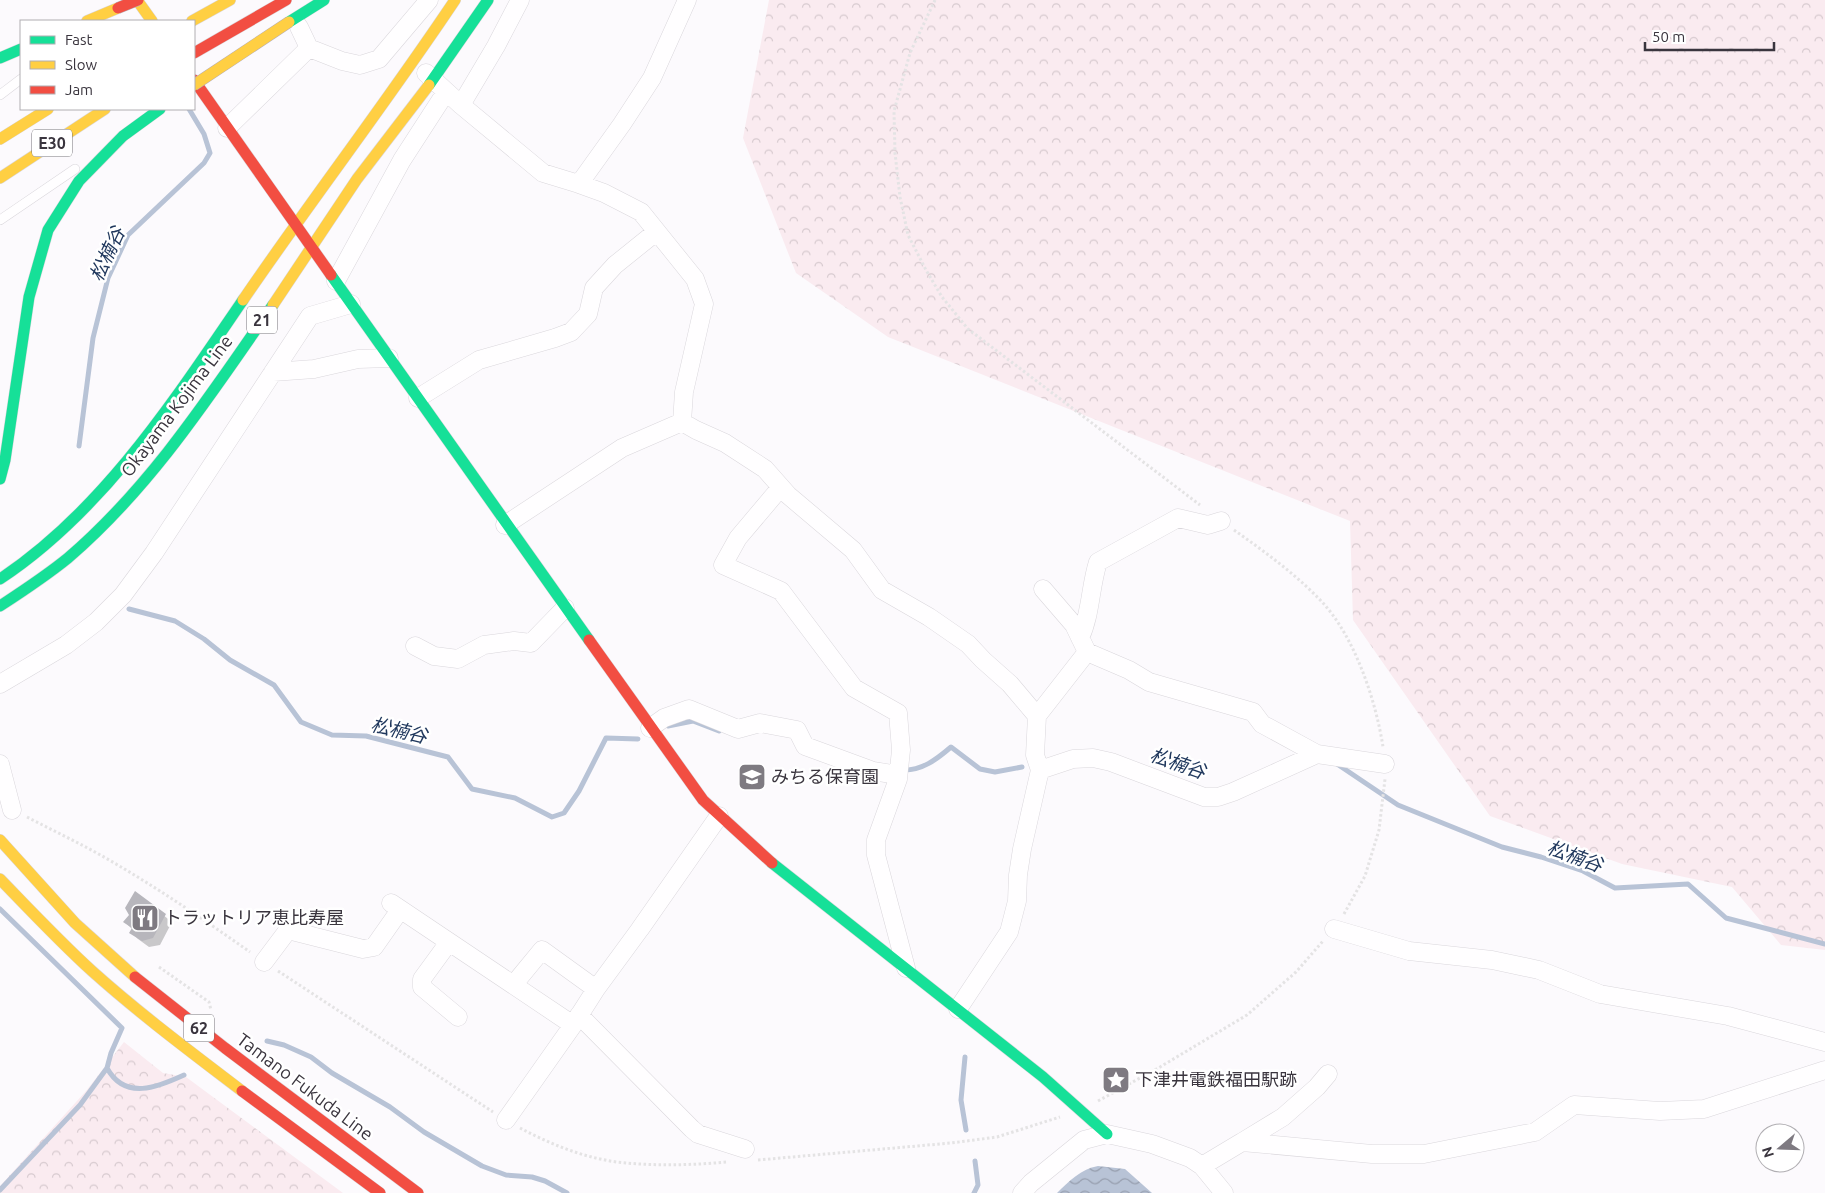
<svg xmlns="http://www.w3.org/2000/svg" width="1825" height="1193" font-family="Ubuntu,'Noto Sans JP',sans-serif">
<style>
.forest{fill:url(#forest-crowns)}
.water{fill:url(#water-waves)}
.shadow{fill:#0003}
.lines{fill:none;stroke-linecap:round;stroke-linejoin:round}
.stream{stroke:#b8c3d6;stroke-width:5}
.building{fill:#b7b6bc}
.lane-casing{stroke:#dad7dc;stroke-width:10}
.street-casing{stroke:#dad7dc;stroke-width:19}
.fast-casing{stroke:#dad7dc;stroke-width:12}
.slow-casing{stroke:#dad7dc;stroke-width:12}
.jam-casing{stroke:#dad7dc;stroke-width:12}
.path{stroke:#e4e3e4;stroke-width:3;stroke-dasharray:2.5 2.5;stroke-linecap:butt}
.lane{stroke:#fffeff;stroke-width:9}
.street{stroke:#fffeff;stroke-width:18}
.fast{stroke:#16e098;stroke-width:11}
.slow{stroke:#ffcf43;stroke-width:11}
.jam{stroke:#f24e42;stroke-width:11}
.slow-bridge-casing{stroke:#b7aeb6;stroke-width:12;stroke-linecap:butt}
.jam-bridge-casing{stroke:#b7aeb6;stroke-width:12;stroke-linecap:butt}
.slow-bridge{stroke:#ffcf43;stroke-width:11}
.jam-bridge{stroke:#f24e42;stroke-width:11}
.labels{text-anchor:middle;stroke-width:5;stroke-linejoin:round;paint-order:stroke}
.shield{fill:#fff;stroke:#757278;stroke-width:1}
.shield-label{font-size:16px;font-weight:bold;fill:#3a353e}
.street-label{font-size:18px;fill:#3a353e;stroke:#fff}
.poi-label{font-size:18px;fill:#3a353e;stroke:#fff;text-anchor:start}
.water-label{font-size:19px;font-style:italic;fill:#20385d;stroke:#fff}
</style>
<defs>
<pattern id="forest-crowns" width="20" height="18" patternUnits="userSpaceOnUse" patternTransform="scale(1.25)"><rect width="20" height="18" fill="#faebf0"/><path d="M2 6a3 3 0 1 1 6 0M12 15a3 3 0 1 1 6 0" fill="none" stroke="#d7cacf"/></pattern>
<pattern id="water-waves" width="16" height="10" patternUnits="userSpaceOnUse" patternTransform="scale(1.25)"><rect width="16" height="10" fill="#b8c3d6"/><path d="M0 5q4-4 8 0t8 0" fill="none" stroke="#979faf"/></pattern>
</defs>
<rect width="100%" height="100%" fill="#fcfafd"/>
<path class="forest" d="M769 0H1825V950L1781 945 1732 887 1622 864 1490 816 1353 620 1350 521 888 337 796 273 743 138Z
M124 1042 163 1073 186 1077 343 1193H0V1186L86 1091Z"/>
<path class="water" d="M1098 1166 1125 1169 1152 1193H1057C1069 1181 1081 1169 1098 1166Z"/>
<path class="shadow" d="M135 893 172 922 160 945 149 947 138 939 131 932 132 929 125 922 130 915Z"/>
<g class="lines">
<path class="stream" d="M79 446 93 338 108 278 128 235 204 163 210 153 204 134 189 109
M129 609 175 621 204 639 230 660 274 685 301 722 332 735 366 736 448 757 472 789 515 798 552 817 564 813 579 791 606 738 638 739
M668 726 693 721 719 731
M1337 764 1398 805 1502 847 1541 857 1583 871 1615 888 1688 884 1726 918 1825 944
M902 770C922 771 937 759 951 747L980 769 995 772 1022 767
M0 909 122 1028 111 1053 107 1068C125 1101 158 1087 184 1075
M267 1041 284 1045 311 1057 332 1073 390 1107 424 1132 482 1166 506 1175 532 1177 545 1181 567 1193
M965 1057 961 1100 966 1130
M0 1190 80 1105 107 1068
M974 1193 978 1185 975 1161"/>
</g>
<path class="building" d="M135 891 166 914 153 938 142 941 129 933 132 928 123 922 129 915 125 908Z"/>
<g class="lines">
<defs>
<path id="lane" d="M0 95 21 79
M0 220 75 169"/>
<path id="street" d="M299 27 309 48 342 61 360 65 379 59 429 0
M426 73 461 105 543 173 579 184 604 193 641 212 695 279 704 304 684 392 682 422
M461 105 496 46 520 0
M227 128 309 48
M579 184 622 124 652 78 687 0
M336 281 402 160 446 92
M273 372 314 369 358 359 389 358
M418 398 479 360 555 338 571 332 588 314 594 288 615 265 656 232
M682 422 696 430 725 443 765 469 788 495 853 550 882 590 929 617 968 644 983 660 1010 684 1037 716 1035 755 1040 770 1022 849 1018 875 1017 901 1009 932 958 1009
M781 487 738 538 723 565 781 591 854 688 898 713 901 750 898 779 876 840V855L906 968
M505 525 622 448 682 422
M1043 589 1074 625 1087 652 1129 670 1149 682 1253 712 1262 724 1317 754
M1080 638C1091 614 1090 587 1098 562L1178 518 1208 525 1221 521
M415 646 434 656 458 659 484 645 514 641 531 643 565 608
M0 684 66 645 96 622 123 595 154 553 310 316 351 304
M1037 716 1087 652
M650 728 664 718 689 709 738 729 760 723 797 730 805 746 873 771 898 775
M0 764 12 810
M1040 770 1073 759 1093 758 1111 762 1204 797H1218L1233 792 1317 754 1385 764
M391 903 573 1025
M1334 929 1409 951 1492 960 1539 970 1600 994 1728 1016 1825 1042
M449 942 422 979V987L458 1017
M264 962 288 930 363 949 374 947 400 910
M514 984 542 950 596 989
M579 1015 692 1129 698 1134 745 1149
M506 1120 573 1025 596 989 640 929 719 816
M1242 1142 1283 1117 1317 1087 1328 1074
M1202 1166 1242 1142 1372 1154H1424L1535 1132 1574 1105 1660 1111 1704 1109 1825 1070
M1022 1193 1031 1183 1084 1140 1107 1134 1152 1144 1190 1158 1202 1166 1224 1193"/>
<path id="fast" d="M289 22 324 0
M0 58 21 49
M429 85 488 0
M331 275 589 640
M0 479 5 460 29 297 48 230 79 181 123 136 160 109
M0 579C103 511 174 401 243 300
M0 606C23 591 46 576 68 558 151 487 211 394 273 305
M772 863 1043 1077 1107 1134"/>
<path id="slow" d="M137 0 152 21
M87 21 118 8
M192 21 230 0
M0 139 48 109
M0 178 105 109
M243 300C312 199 387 102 455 0
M273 305 357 179 429 85
M0 840 75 923 135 977
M0 879C30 910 60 942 92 971 140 1014 191 1052 242 1091"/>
<path id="jam" d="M194 53 286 0
M194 80 331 275
M589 640 703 800 772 863
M135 977 225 1048 418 1193
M242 1091 380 1193"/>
</defs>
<use href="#lane" class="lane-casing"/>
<use href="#street" class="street-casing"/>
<use href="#fast" class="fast-casing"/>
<use href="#slow" class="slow-casing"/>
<use href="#jam" class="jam-casing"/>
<path class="path" d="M935 0 910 53 894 111 895 153 900 197 908 235 926 270 942 297 968 329 1200 505
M1234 530C1265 552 1297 575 1323 603 1355 638 1376 701 1383 747
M27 817C50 829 73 840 95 852 149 882 200 917 250 952
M1344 914 1365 876 1379 830 1385 779
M159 967 209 1002 211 1010
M278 971 493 1112
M1098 1101 1160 1067 1247 1015 1296 972 1323 941
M520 1128C552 1145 589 1160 626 1163 659 1166 694 1165 727 1162
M758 1160 951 1143 997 1137 1060 1117"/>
<use href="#lane" class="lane"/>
<use href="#street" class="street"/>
<use href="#fast" class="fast"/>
<use href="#slow" class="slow"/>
<use href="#jam" class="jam"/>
<defs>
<path id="slow-bridge" d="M194 85 289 22"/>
<path id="jam-bridge" d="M118 8 138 0"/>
</defs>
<use href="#slow-bridge" class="slow-bridge-casing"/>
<use href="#jam-bridge" class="jam-bridge-casing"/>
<use href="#slow-bridge" class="slow-bridge"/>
<use href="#jam-bridge" class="jam-bridge"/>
</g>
<defs>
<symbol id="school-square" viewBox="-11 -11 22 22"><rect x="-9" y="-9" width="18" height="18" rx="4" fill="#7e7a81" stroke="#fff"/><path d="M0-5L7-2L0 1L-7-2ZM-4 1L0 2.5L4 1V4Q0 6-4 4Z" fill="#fff"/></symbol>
<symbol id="restaurant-square" viewBox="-11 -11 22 22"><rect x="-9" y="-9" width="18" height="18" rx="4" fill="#7e7a81" stroke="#fff"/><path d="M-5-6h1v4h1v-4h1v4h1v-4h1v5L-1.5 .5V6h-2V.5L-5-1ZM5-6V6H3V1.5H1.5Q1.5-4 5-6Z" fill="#fff"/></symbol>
<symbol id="sight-square" viewBox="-11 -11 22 22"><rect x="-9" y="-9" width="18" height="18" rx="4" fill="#7e7a81" stroke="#fff"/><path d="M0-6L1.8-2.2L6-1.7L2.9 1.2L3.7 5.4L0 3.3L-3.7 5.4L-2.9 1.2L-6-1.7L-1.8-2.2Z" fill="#fff"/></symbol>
</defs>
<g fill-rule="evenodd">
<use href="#school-square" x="736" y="761" width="32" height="32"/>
<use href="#restaurant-square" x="129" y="902" width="32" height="32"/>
<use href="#sight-square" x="1100" y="1064" width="32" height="32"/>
</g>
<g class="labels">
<g class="shield">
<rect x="32" y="129.5" width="40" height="27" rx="4"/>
<rect x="247" y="306.5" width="30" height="27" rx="4"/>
<rect x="184" y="1014.5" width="30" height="27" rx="4"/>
</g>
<g class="shield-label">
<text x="52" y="149">E30</text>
<text x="262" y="326">21</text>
<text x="199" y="1034">62</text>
</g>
<g class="street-label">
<text transform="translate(177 406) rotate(-53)" y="6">Okayama Kojima Line</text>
<text transform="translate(305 1087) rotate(37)" y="6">Tamano Fukuda Line</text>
</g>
<g class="poi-label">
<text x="771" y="783">みちる保育園</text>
<text x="164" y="924">トラットリア恵比寿屋</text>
<text x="1135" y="1086">下津井電鉄福田駅跡</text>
</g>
<g class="water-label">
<text transform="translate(107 254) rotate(-65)" y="7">松楠谷</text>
<text transform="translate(399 730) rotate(13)" y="7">松楠谷</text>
<text transform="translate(1178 763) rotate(19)" y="7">松楠谷</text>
<text transform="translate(1575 856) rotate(20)" y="7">松楠谷</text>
</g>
</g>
<rect x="20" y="20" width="175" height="90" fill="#ffffff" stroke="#b0aeb2"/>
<rect x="30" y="36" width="25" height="8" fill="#16e098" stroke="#b0aeb2"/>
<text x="65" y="45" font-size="15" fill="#3a353e">Fast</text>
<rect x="30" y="61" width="25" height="8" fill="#ffcf43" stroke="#b0aeb2"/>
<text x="65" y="70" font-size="15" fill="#3a353e">Slow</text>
<rect x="30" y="86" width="25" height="8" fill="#f24e42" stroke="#b0aeb2"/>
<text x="65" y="95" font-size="15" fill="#3a353e">Jam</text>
<g transform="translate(1780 1148) rotate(251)"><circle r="24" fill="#ffffff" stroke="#b0aeb2"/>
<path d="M0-4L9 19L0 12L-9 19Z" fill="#7e7a81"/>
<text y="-8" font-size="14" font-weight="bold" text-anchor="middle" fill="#3a353e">N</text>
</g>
<path d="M1645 42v8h129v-8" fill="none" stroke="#3a353e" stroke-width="2.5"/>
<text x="1652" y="42" font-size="15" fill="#3a353e" stroke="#ffffff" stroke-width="4" paint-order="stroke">50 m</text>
</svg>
